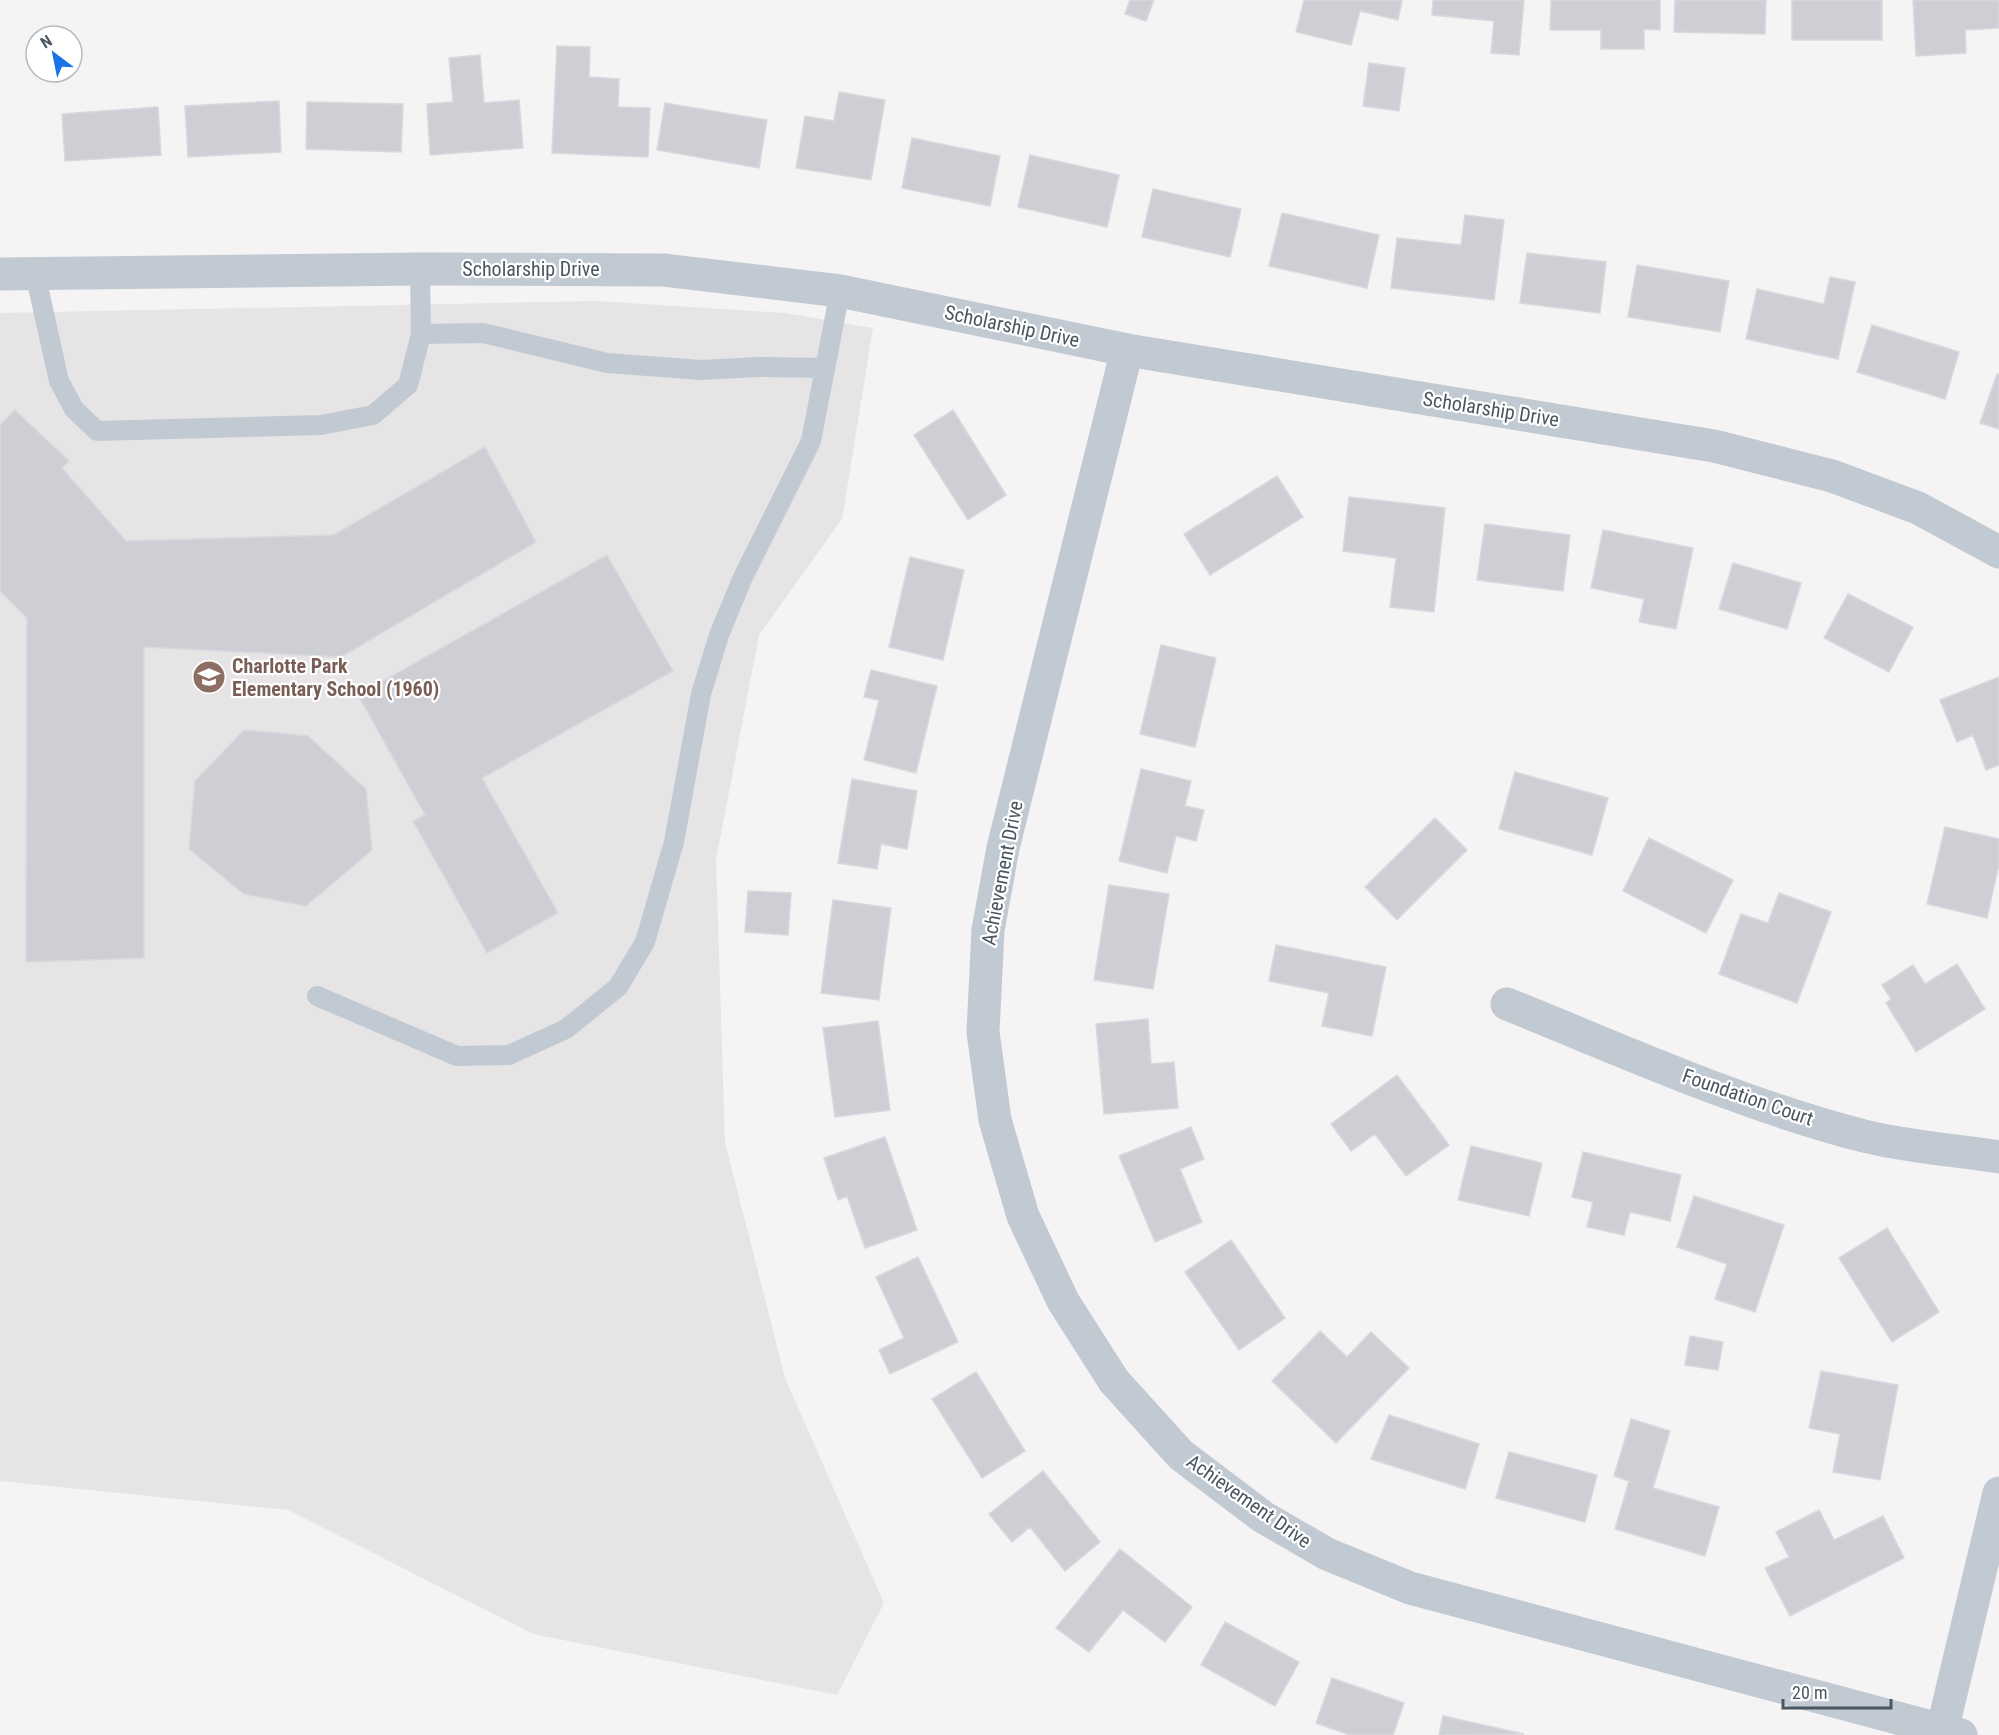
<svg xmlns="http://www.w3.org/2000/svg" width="1999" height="1735" font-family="'Roboto Condensed',sans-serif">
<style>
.education{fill:#e6e4e5}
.building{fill:#cdcfd5;stroke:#d7d9de;stroke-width:1.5}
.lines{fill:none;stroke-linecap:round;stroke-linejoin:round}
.service{stroke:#c1cad2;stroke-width:20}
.minor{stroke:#c1cad2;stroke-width:33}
.labels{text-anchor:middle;stroke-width:4.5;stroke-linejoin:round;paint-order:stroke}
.street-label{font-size:20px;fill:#4a5661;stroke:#fff}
.education-label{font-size:20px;font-weight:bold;fill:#785e54;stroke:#fff;text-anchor:start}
</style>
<rect width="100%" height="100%" fill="#f5f3f3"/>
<path class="education" d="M597 301 785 313 873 328 842 519 759 635 716 860 725 1142 785 1378 884 1603 837 1695 533 1634 288 1510 0 1481V313Z"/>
<path class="building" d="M1130 0H1154L1146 21 1125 14Z
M1304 0H1402L1398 20 1360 11 1351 45 1296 32Z
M1433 0H1524L1519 55 1491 53 1494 21 1432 15Z
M1551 0H1660V30L1644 29V49H1601V30H1550Z
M1675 0H1766L1765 34 1674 32Z
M1792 0H1882V40H1792Z
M1913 0H1999V28L1965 30 1966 53 1916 56Z
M557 46 590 47 589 77 619 79 618 107 650 108 648 157 552 153Z
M480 55 484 103 519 100 523 148 430 155 427 104 453 102 449 58Z
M1369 63 1405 68 1399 111 1363 106Z
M839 92 885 100 871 180 796 168 805 116 834 121Z
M279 101 281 152 188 157 185 106Z
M307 102 403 104 401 152 306 149Z
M665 103 767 120 759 168 657 150Z
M158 107 161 155 65 161 62 114Z
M912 138 1000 156 990 206 902 188Z
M1030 155 1119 175 1107 227 1018 207Z
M1153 189 1241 209 1230 257 1142 237Z
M1282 213 1379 235 1367 288 1269 266Z
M1465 215 1504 220 1494 300 1391 288 1397 238 1461 245Z
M1527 253 1606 262 1600 313 1520 303Z
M1637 265 1729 281 1720 332 1628 317Z
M1830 277 1855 282 1838 359 1746 339 1757 289 1824 304Z
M1872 325 1959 352 1945 399 1857 372Z
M1997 374H1999V429L1980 423Z
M15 410 69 461 62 468 126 541 334 535 485 447 536 542 341 657 144 647V958L26 962 27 618 0 591V425Z
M953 410 1006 495 968 520 914 435Z
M1277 476 1303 517 1210 575 1184 534Z
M1349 497 1445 508 1434 612 1390 607 1396 558 1343 551Z
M1485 524 1570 535 1563 591 1477 580Z
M1603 530 1693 548 1676 629 1639 622 1644 599 1591 588Z
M607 555 673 671 482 778 558 913 487 953 413 821 425 815 358 695Z
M910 557 964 570 943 660 889 647Z
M1733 563 1801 583 1787 629 1719 609Z
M1848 594 1913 627 1889 672 1824 638Z
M1161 645 1216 658 1195 747 1140 734Z
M871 670 937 686 916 773 864 760 879 700 864 697Z
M1999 677V765L1986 770 1973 735 1957 742 1940 700Z
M244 730 308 736 366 789 372 850 306 906 244 894 189 849 195 781Z
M1141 769 1191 781 1185 806 1204 810 1196 841 1176 836 1167 873 1119 861Z
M1515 772 1608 798 1592 855 1499 829Z
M852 779 917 791 907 849 881 844 877 869 838 863Z
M1435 818 1467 850 1397 920 1365 887Z
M1945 827 1999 839V864L1987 918 1927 904Z
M1649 838 1733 880 1706 933 1623 891Z
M1109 885 1169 894 1153 989 1094 980Z
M748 891 791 893 788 935 745 932Z
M1779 893 1831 912 1797 1003 1719 974 1741 914 1768 923Z
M833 900 891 908 879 1000 821 993Z
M1276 945 1386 967 1372 1036 1322 1026 1329 993 1269 981Z
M1957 964 1985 1009 1916 1052 1886 1003 1891 999 1882 985 1913 965 1925 984Z
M1148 1019 1151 1064 1174 1062 1178 1108 1104 1114 1096 1024Z
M878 1021 890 1110 835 1117 823 1028Z
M1397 1075 1449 1145 1406 1176 1375 1134 1351 1151 1331 1124Z
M1191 1127 1204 1159 1180 1169 1202 1222 1155 1242 1119 1156Z
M885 1137 917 1230 865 1248 847 1196 838 1200 824 1158Z
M1471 1146 1542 1163 1529 1216 1458 1200Z
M1583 1152 1681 1175 1670 1221 1630 1212 1624 1235 1587 1227 1593 1202 1572 1197Z
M1694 1196 1784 1225 1755 1312 1715 1299 1727 1264 1677 1247Z
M1887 1228 1939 1312 1892 1342 1839 1258Z
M1231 1240 1285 1318 1239 1350 1185 1272Z
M918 1257 958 1342 890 1374 879 1350 904 1338 876 1277Z
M1320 1331 1347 1357 1371 1332 1409 1368 1336 1443 1272 1381Z
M1690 1336 1723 1342 1718 1370 1685 1365Z
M1821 1371 1898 1385 1880 1480 1833 1472 1840 1434 1809 1428Z
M976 1372 1025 1451 982 1478 932 1399Z
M1389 1415 1479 1444 1465 1489 1371 1459Z
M1631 1419 1670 1431 1653 1488 1719 1507 1705 1556 1615 1529 1629 1481 1614 1476Z
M1509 1452 1597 1475 1585 1522 1496 1498Z
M1043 1471 1100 1542 1065 1571 1030 1527 1012 1542 989 1514Z
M1819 1510 1834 1540 1883 1516 1904 1558 1790 1616 1765 1568 1789 1557 1776 1532Z
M1120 1549 1192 1607 1165 1642 1123 1610 1089 1652 1056 1628Z
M1225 1622 1299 1662 1275 1706 1201 1665Z
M1332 1678 1404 1703 1393 1735H1350L1316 1723Z
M1443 1716 1524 1734 1439 1735Z"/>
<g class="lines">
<path class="service" d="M35 273 59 381 74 409 97 431 321 425 373 415 408 385 421 334 420 269
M421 334 483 333 607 363 701 370 758 367 825 368
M317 996 457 1056 509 1055 566 1029 618 987 645 942 674 842 701 694 719 635 743 577 811 441 840 291"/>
<path class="minor" d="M0 274 420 269 664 270 840 291 1127 350 1714 446 1832 476 1918 508 1999 552
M1127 350 1003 848 988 930 983 1032 995 1120 1023 1216 1063 1301 1114 1381 1181 1455 1263 1517 1327 1554 1410 1588 1961 1735
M1507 1004C1624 1051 1742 1105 1864 1136 1908 1147 1955 1150 1999 1157
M1942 1731 1999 1493"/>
</g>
<defs>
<symbol id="school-disc" viewBox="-11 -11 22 22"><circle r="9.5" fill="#8d6e63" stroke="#fff"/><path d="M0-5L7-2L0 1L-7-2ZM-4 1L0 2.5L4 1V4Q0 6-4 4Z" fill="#fff"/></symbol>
</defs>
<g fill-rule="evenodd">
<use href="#school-disc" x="190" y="658" width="38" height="38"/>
</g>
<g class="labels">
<g class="street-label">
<text x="531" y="276">Scholarship Drive</text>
<text transform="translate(1012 326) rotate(12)" y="7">Scholarship Drive</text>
<text transform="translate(1491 409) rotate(9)" y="7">Scholarship Drive</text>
<text transform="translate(1002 873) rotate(-79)" y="7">Achievement Drive</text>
<text transform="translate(1748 1097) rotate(19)" y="7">Foundation Court</text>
<text transform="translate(1249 1501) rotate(35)" y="7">Achievement Drive</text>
</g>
<g class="education-label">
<text x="232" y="673">Charlotte Park<tspan x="232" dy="23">Elementary School (1960)</tspan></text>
</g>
</g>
<g transform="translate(54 54) rotate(328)"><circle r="28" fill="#ffffff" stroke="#b7bbc0" stroke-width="1.5"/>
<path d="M0-4.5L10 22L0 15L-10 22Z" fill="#1a73e8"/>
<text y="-9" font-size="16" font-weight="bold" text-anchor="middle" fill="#4a5661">N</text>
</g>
<path d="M1783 1699v9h108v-9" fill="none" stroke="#4a5661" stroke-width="3"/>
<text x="1792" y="1699" font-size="18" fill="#4a5661" stroke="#ffffff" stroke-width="4.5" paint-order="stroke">20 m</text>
</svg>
